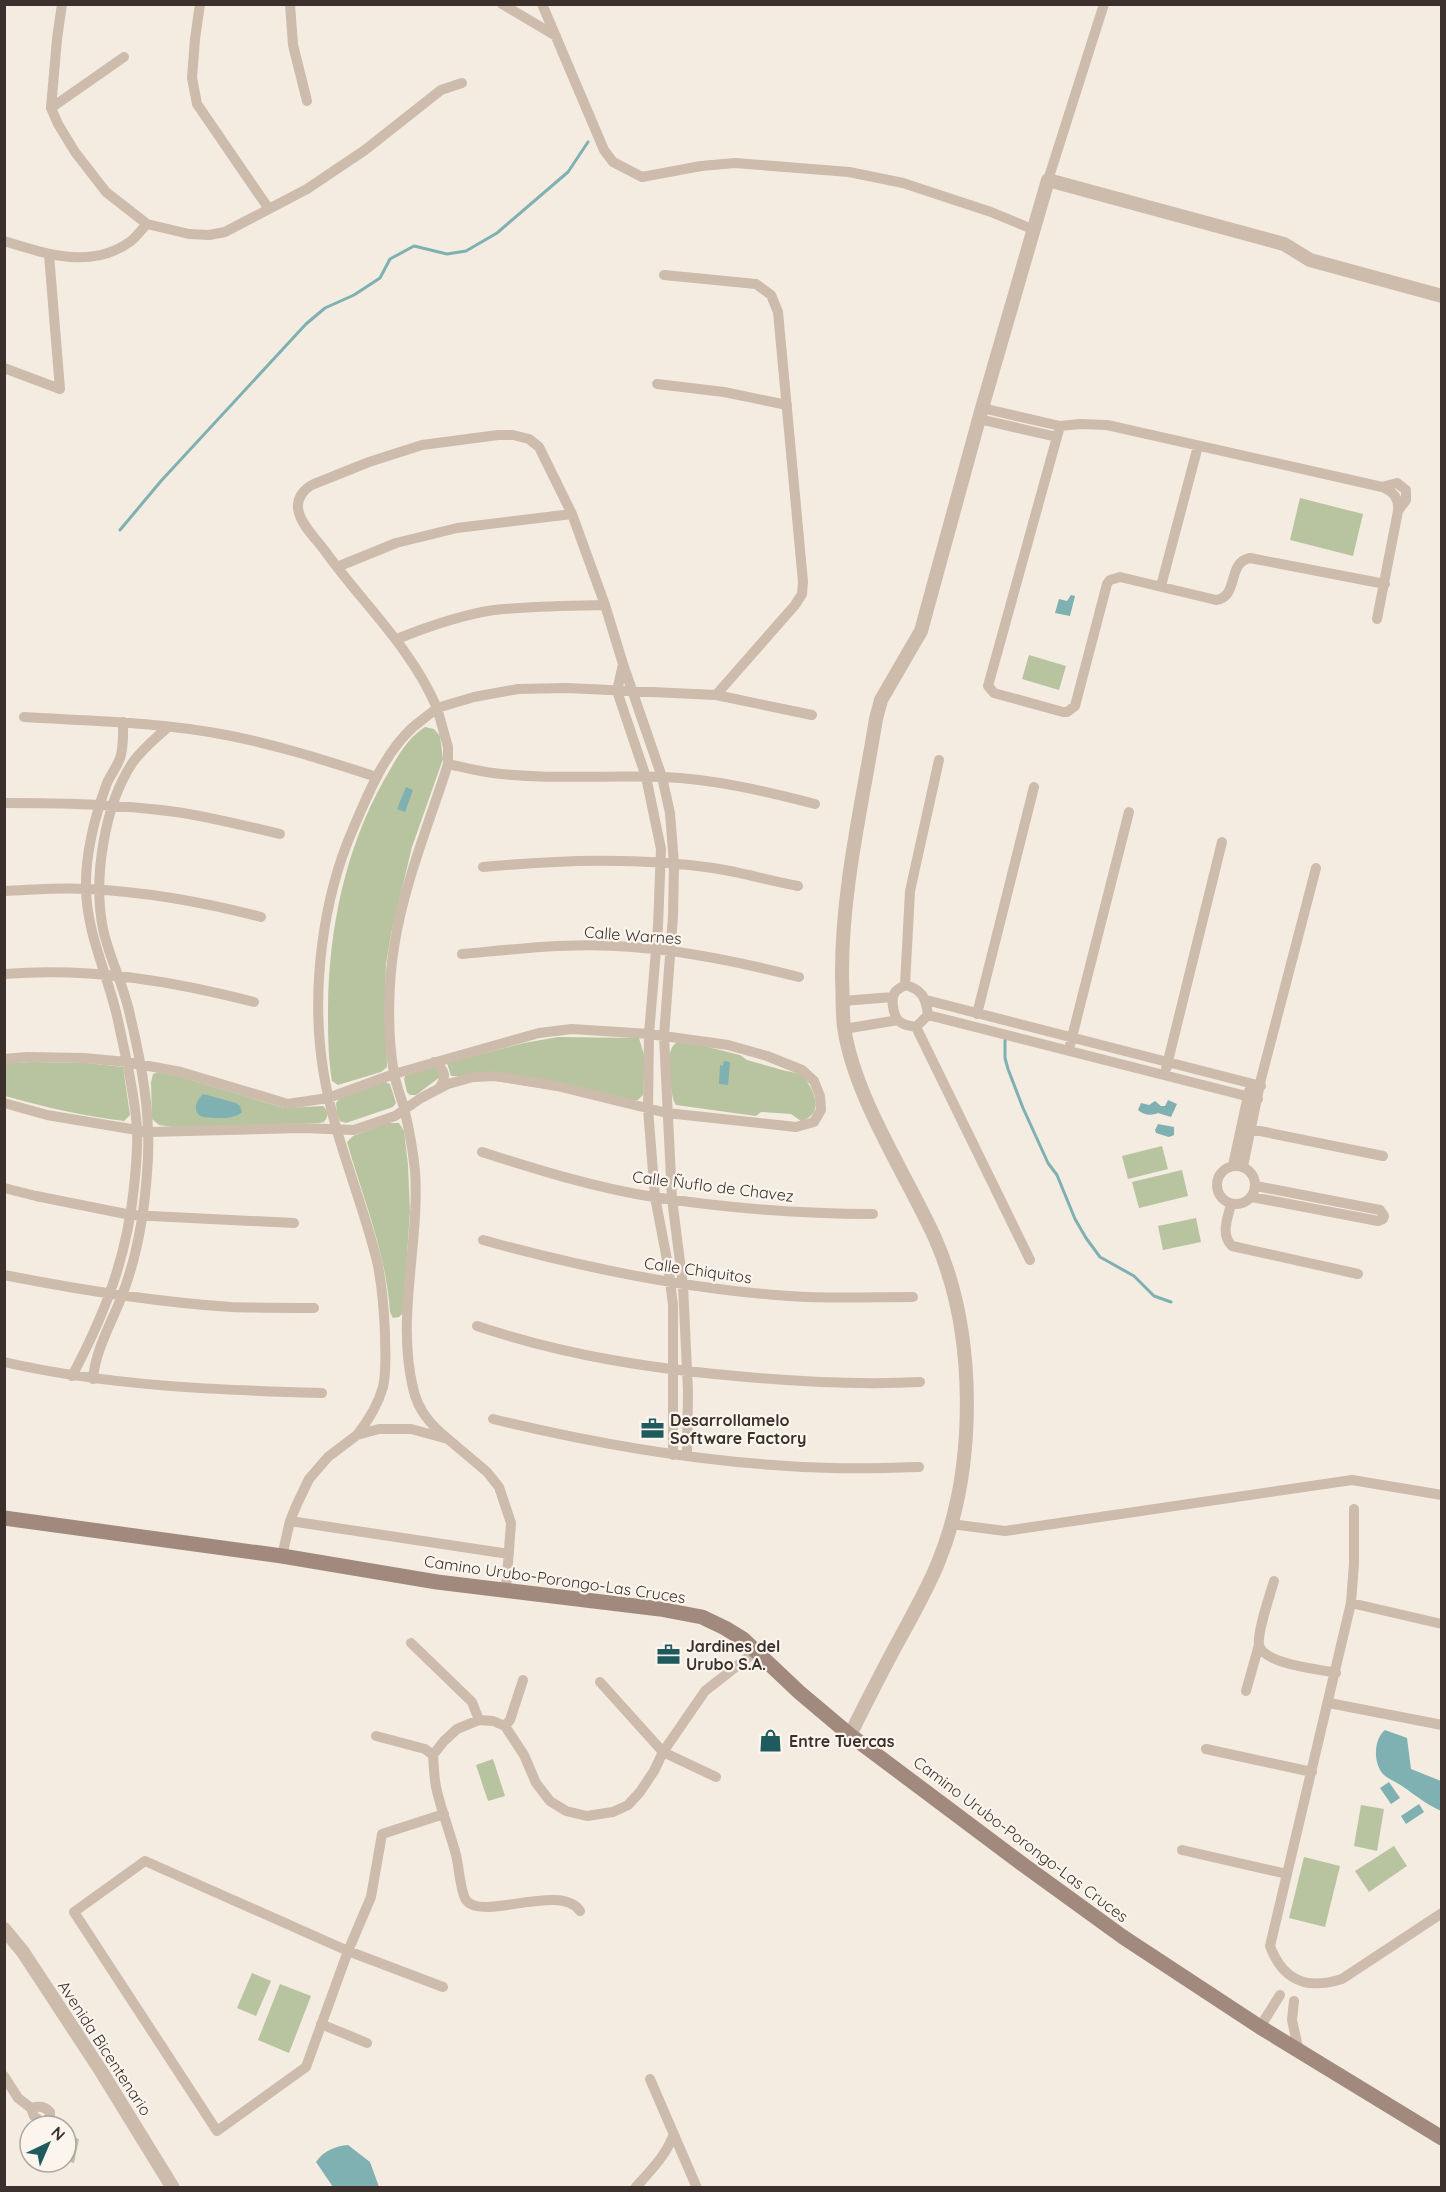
<svg xmlns="http://www.w3.org/2000/svg" width="1446" height="2192" font-family="Quicksand,sans-serif">
<style>
.green{fill:#b8c4a0}
.water{fill:#7fb0b2}
.lines{fill:none;stroke-linecap:round;stroke-linejoin:round}
.stream{stroke:#7fb0b2;stroke-width:3}
.minor{stroke:#cdbbac;stroke-width:10}
.tertiary{stroke:#cdbbac;stroke-width:14}
.secondary{stroke:#a18a7d;stroke-width:15}
.labels{text-anchor:middle;stroke-width:4.5;stroke-linejoin:round;paint-order:stroke}
.street-label{font-size:16px;fill:#3b302b;stroke:#fbf5ee}
.poi-label{font-size:16px;font-weight:bold;fill:#3b302b;stroke:#fbf5ee;text-anchor:start}
</style>
<rect width="100%" height="100%" fill="#f4ebe1"/>
<path class="green" d="M1300 498 1363 514 1353 556 1290 540Z
M1029 655 1066 666 1059 690 1022 679Z
M425 727 434 729 440 736 443 759 412 847 391 934 386 964 385 999 387 1067 381 1072 338 1085 332 1081C328 1057 328 1033 328 1008 329 928 345 850 384 780 396 760 405 740 425 727Z
M558 1037 639 1038 645 1058 643 1095 638 1100 631 1101 460 1076H451L447 1063 524 1043Z
M677 1042 692 1043 740 1055 747 1060 782 1070 801 1074C813 1087 827 1114 801 1121L791 1114 761 1112 756 1116 676 1105C670 1097 667 1059 671 1050 672 1046 674 1045 677 1042Z
M32 1062 87 1063 123 1067 130 1115 124 1121C83 1116 44 1107 5 1096L4 1063Z
M435 1065 440 1077 416 1095H410L407 1092 404 1079 405 1076Z
M159 1072 181 1077 284 1108 323 1106C329 1112 329 1115 324 1122L319 1123 173 1127 159 1125 152 1119 151 1082 153 1074Z
M385 1082 390 1084 396 1103 393 1107 346 1123 340 1121 337 1114 336 1103 341 1096Z
M388 1123H399L404 1131 408 1165 410 1212 403 1313 399 1317 393 1318 390 1312C386 1253 363 1198 347 1142L353 1136Z
M1162 1146 1168 1169 1128 1179 1122 1156Z
M1182 1170 1188 1196 1139 1208 1132 1182Z
M1196 1218 1201 1242 1163 1250 1158 1226Z
M493 1759 505 1796 488 1801 476 1765Z
M1361 1805 1384 1809 1377 1851 1354 1846Z
M1394 1846 1407 1866 1369 1892 1355 1871Z
M1304 1857 1340 1866 1325 1927 1289 1918Z
M252 1973 271 1981 256 2016 237 2008Z
M280 1984 311 1996 289 2053 258 2040Z
M66 2136 79 2139 74 2163 66 2161Z"/>
<path class="water" d="M1071 595 1075 596 1070 616 1055 613 1059 599 1067 601Z
M406 787 413 790 405 812 397 809Z
M724 1061 730 1062 728 1085 719 1084 720 1065 723 1066Z
M203 1094 236 1103 240 1106 242 1112C235 1120 211 1119 200 1116 192 1109 197 1100 203 1094Z
M1168 1100 1177 1104 1171 1117 1158 1113C1152 1116 1143 1115 1138 1110L1141 1103 1149 1105 1155 1101 1161 1106H1165Z
M1158 1124 1174 1127V1135L1169 1137 1156 1133 1155 1130Z
M1385 1730 1407 1738 1411 1769 1441 1781V1811C1426 1804 1415 1795 1402 1786 1396 1782 1386 1778 1382 1773 1373 1761 1374 1739 1385 1730Z
M1389 1782 1400 1798 1391 1804 1380 1788Z
M1419 1804 1424 1812 1406 1824 1401 1816Z
M348 2145 370 2162 379 2187H333L316 2162C323 2151 336 2146 348 2145Z"/>
<g class="lines">
<path class="stream" d="M120 530 161 481 306 324 325 308 354 295 380 278 390 259 414 246 447 254 466 251 497 233 568 172 588 142
M1005 1040V1058L1008 1069 1023 1108 1048 1163 1057 1175 1075 1219 1086 1238 1100 1257 1134 1276 1154 1296 1171 1302"/>
<path class="minor" d="M62 4 57 39 51 108 58 124 75 152 106 192 147 224 189 234 209 235 225 232 307 189 365 150 441 90 462 83
M200 4 195 39 192 78 197 104 269 209
M290 4 293 45 307 101
M502 4 556 36
M542 4 604 150 613 162 642 177 701 166 735 163 849 172 903 183 991 212 1032 229
M51 108 124 57
M1048 180 1104 4
M4 241C46 254 92 270 131 241 137 236 142 229 147 224
M664 275 756 284 771 295 778 312 803 582 802 594 795 605 716 695
M4 368 60 389 49 255
M657 384 724 392 787 405
M982 408 1060 426 1080 424 1107 425 1382 487C1394 492 1399 498 1398 511L1377 619
M979 419 1057 437
M1060 426 988 686 994 693 1063 712H1067L1075 706 1107 584 1110 580 1120 577 1216 600C1240 596 1226 563 1250 558L1385 584
M1382 487 1397 483 1406 490V500L1398 511
M337 567 396 543 457 528 572 514
M1161 586 1198 446
M397 639C429 626 461 615 494 610 531 606 568 606 605 605
M623 664 605 605 572 514 539 447 529 439 513 435H498L422 445 369 462 314 484C303 489 295 500 299 513 303 527 317 540 325 551 363 604 411 647 437 708L474 697 518 689 567 688 716 695 812 715
M24 717C92 721 160 722 226 735 278 745 327 761 377 777
M448 764C462 767 477 771 493 773 548 780 606 775 662 777 714 779 765 791 815 804
M4 803C61 803 119 804 176 812 211 817 245 826 280 834
M483 867C559 860 637 857 713 868 741 872 770 881 798 886
M4 891C32 890 60 887 88 889 147 892 204 902 261 917
M462 954C518 949 575 942 632 947 689 951 744 963 799 977
M4 974C90 967 172 981 254 1002
M905 985 910 891 939 760
M905 985C922 989 926 998 928 1015L916 1027C910 1026 902 1025 898 1020 893 1014 890 997 896 991 899 988 902 987 905 985Z
M926 1000 1261 1086
M843 1001 893 997
M977 1014 1034 787
M928 1015 1258 1099
M916 1027 1030 1260
M844 1029 898 1020
M1070 1045 1129 812
M4 1059 27 1057 84 1058 127 1062 181 1072 288 1104 328 1098 394 1074 539 1033 572 1029 649 1034 728 1045 767 1056 802 1070 814 1081 820 1096 821 1110 814 1122 796 1127 667 1113 557 1086 496 1076 473 1077 448 1084 421 1098 395 1116 354 1130 302 1128 149 1132 47 1115 4 1103
M434 1062C445 1070 447 1076 440 1087
M1166 1069 1222 842
M1250 1129 1383 1156
M482 1152C538 1170 596 1188 654 1197 726 1208 800 1214 873 1214
M1233 1165 1249 1091
M1217 1185a19 19 0 1 1 38 0a19 19 0 1 1-38 0Z
M1243 1166 1261 1079 1316 868
M4 1188 36 1196 131 1215 294 1223
M1252 1197 1378 1221 1383 1219 1384 1216 1380 1210 1256 1186
M1231 1204C1228 1218 1220 1234 1232 1246L1358 1274
M483 1240C584 1268 685 1289 789 1296 831 1299 872 1297 913 1297
M4 1275C80 1290 155 1302 231 1307 258 1308 286 1308 314 1308
M477 1326C567 1356 653 1369 747 1377 804 1382 862 1385 920 1382
M4 1362C109 1386 215 1390 322 1393
M72 1376C105 1314 127 1257 134 1187 136 1168 138 1148 137 1128 134 1091 125 1053 117 1016 107 973 87 934 86 889 85 853 95 816 107 783 111 774 117 767 120 758 124 747 123 734 123 722
M93 1379C95 1351 111 1324 121 1298 137 1258 144 1216 147 1173 152 1118 142 1065 129 1011 123 984 109 957 103 929 93 879 104 805 133 762 143 748 156 738 168 727
M493 1419C604 1446 717 1465 832 1468 860 1469 890 1468 919 1467
M357 1435C368 1421 378 1405 383 1387 387 1370 385 1351 385 1333 384 1310 382 1284 377 1261 361 1196 333 1135 323 1069 311 992 322 900 353 829 368 794 384 754 412 728 420 721 429 715 437 708L448 747V764C429 824 404 883 394 947 388 985 387 1035 394 1073 396 1085 401 1097 404 1108 409 1129 413 1150 415 1171 420 1243 396 1316 413 1388 418 1411 431 1425 448 1439
M673 1455V1305L668 1265 655 1197 648 1109 649 1034 658 926 661 849 646 777 617 691 623 664 662 777 670 813 674 864 673 916 664 1036 672 1199 683 1285 688 1392 687 1456
M1354 1509V1563L1351 1603 1270 1946C1283 1981 1307 1990 1342 1979L1442 1913
M290 1521 509 1554
M951 1524 1005 1531 1352 1480 1442 1495
M282 1556 290 1521 297 1504 309 1479 328 1457 357 1435 379 1429H411L448 1439 487 1472 499 1487 511 1523 506 1590
M1274 1581C1270 1595 1257 1632 1259 1645 1263 1664 1319 1669 1336 1673
M1351 1603 1442 1624
M411 1643 472 1702 479 1720
M600 1682 663 1752 716 1777
M1246 1691 1259 1645
M1329 1703 1442 1725
M505 1726 510 1720 523 1680
M376 1736 425 1749 433 1755
M1206 1749 1312 1772
M1182 1850 1287 1874
M580 1911C561 1882 481 1922 466 1900 460 1891 459 1866 456 1855 450 1832 441 1810 436 1787 434 1777 434 1766 433 1755L444 1741 457 1729 479 1720 493 1721 505 1726 524 1755 536 1783 550 1801 566 1811 587 1816 613 1812 628 1805 640 1792 654 1771 663 1752 705 1691 756 1651
M443 1987 348 1951 145 1861 74 1912 217 2131 306 2067 348 1951 371 1897 382 1834 444 1814
M1294 2001 1292 2020 1299 2052
M321 2024 367 2043
M1260 2027 1280 1995
M4 2076 18 2098 31 2108 34 2116 40 2121H45L50 2117V2112C44 2106 40 2106 31 2108
M650 2079 697 2188
M635 2188C650 2171 665 2157 673 2136"/>
<path class="tertiary" d="M850 1735C866 1703 882 1671 899 1640 913 1614 927 1590 938 1563 977 1468 977 1333 935 1238 906 1174 854 1097 844 1027 842 1011 843 995 842 979 841 892 862 805 876 719L881 700 921 631 982 408 1048 180 1284 244 1310 260 1442 296
M4 1929 23 1952 101 2071 173 2188"/>
<path class="secondary" d="M4 1518 282 1556 437 1582 660 1609 702 1617 725 1628 743 1639 799 1692 850 1735 1025 1866 1123 1937 1260 2027 1442 2138"/>
</g>
<defs>
<symbol id="office-bare" viewBox="-9 -9 18 18"><path d="M-6-3h4V-5.5h4V-3h4V5H-6ZM-1-4.5V-3h2v-1.5ZM-6 0V1H6V0Z" fill="#1f5a5e" stroke="#fbf5ee" stroke-width="2.5" paint-order="stroke"/></symbol>
<symbol id="shop-bare" viewBox="-9 -9 18 18"><path d="M-5-2.5h2.3a2.7 3.5 0 0 1 5.4 0H5L5.5 6h-11ZM-1.5-2.5h3a1.5 2.3 0 0 0-3 0Z" fill="#1f5a5e" stroke="#fbf5ee" stroke-width="2.5" paint-order="stroke"/></symbol>
</defs>
<g fill-rule="evenodd">
<use href="#office-bare" x="636" y="1412" width="33" height="33"/>
<use href="#office-bare" x="652" y="1638" width="33" height="33"/>
<use href="#shop-bare" x="754" y="1724" width="33" height="33"/>
</g>
<g class="labels">
<g class="street-label">
<text transform="translate(633 935) rotate(4)" y="6">Calle Warnes</text>
<text transform="translate(713 1186) rotate(7)" y="6">Calle Ñuflo de Chavez</text>
<text transform="translate(698 1270) rotate(8)" y="6">Calle Chiquitos</text>
<text transform="translate(555 1579) rotate(8)" y="6">Camino Urubo-Porongo-Las Cruces</text>
<text transform="translate(1021 1839) rotate(37)" y="6">Camino Urubo-Porongo-Las Cruces</text>
<text transform="translate(105 2048) rotate(57)" y="6">Avenida Bicentenario</text>
</g>
<g class="poi-label">
<text x="670" y="1426">Desarrollamelo<tspan x="670" dy="18">Software Factory</tspan></text>
<text x="686" y="1652">Jardines del<tspan x="686" dy="18">Urubo S.A.</tspan></text>
<text x="789" y="1747">Entre Tuercas</text>
</g>
</g>
<rect width="1446" height="2192" fill="none" stroke="#3b302b" stroke-width="12"/>
<g transform="translate(48 2144) rotate(44)"><circle r="28" fill="#fbf5ee" stroke="#aea6a0" stroke-width="1.5"/>
<path d="M0-4.5L10 22L0 15L-10 22Z" fill="#1f5a5e"/>
<text y="-9" font-size="16" font-weight="bold" text-anchor="middle" fill="#3b302b">N</text>
</g>
</svg>
